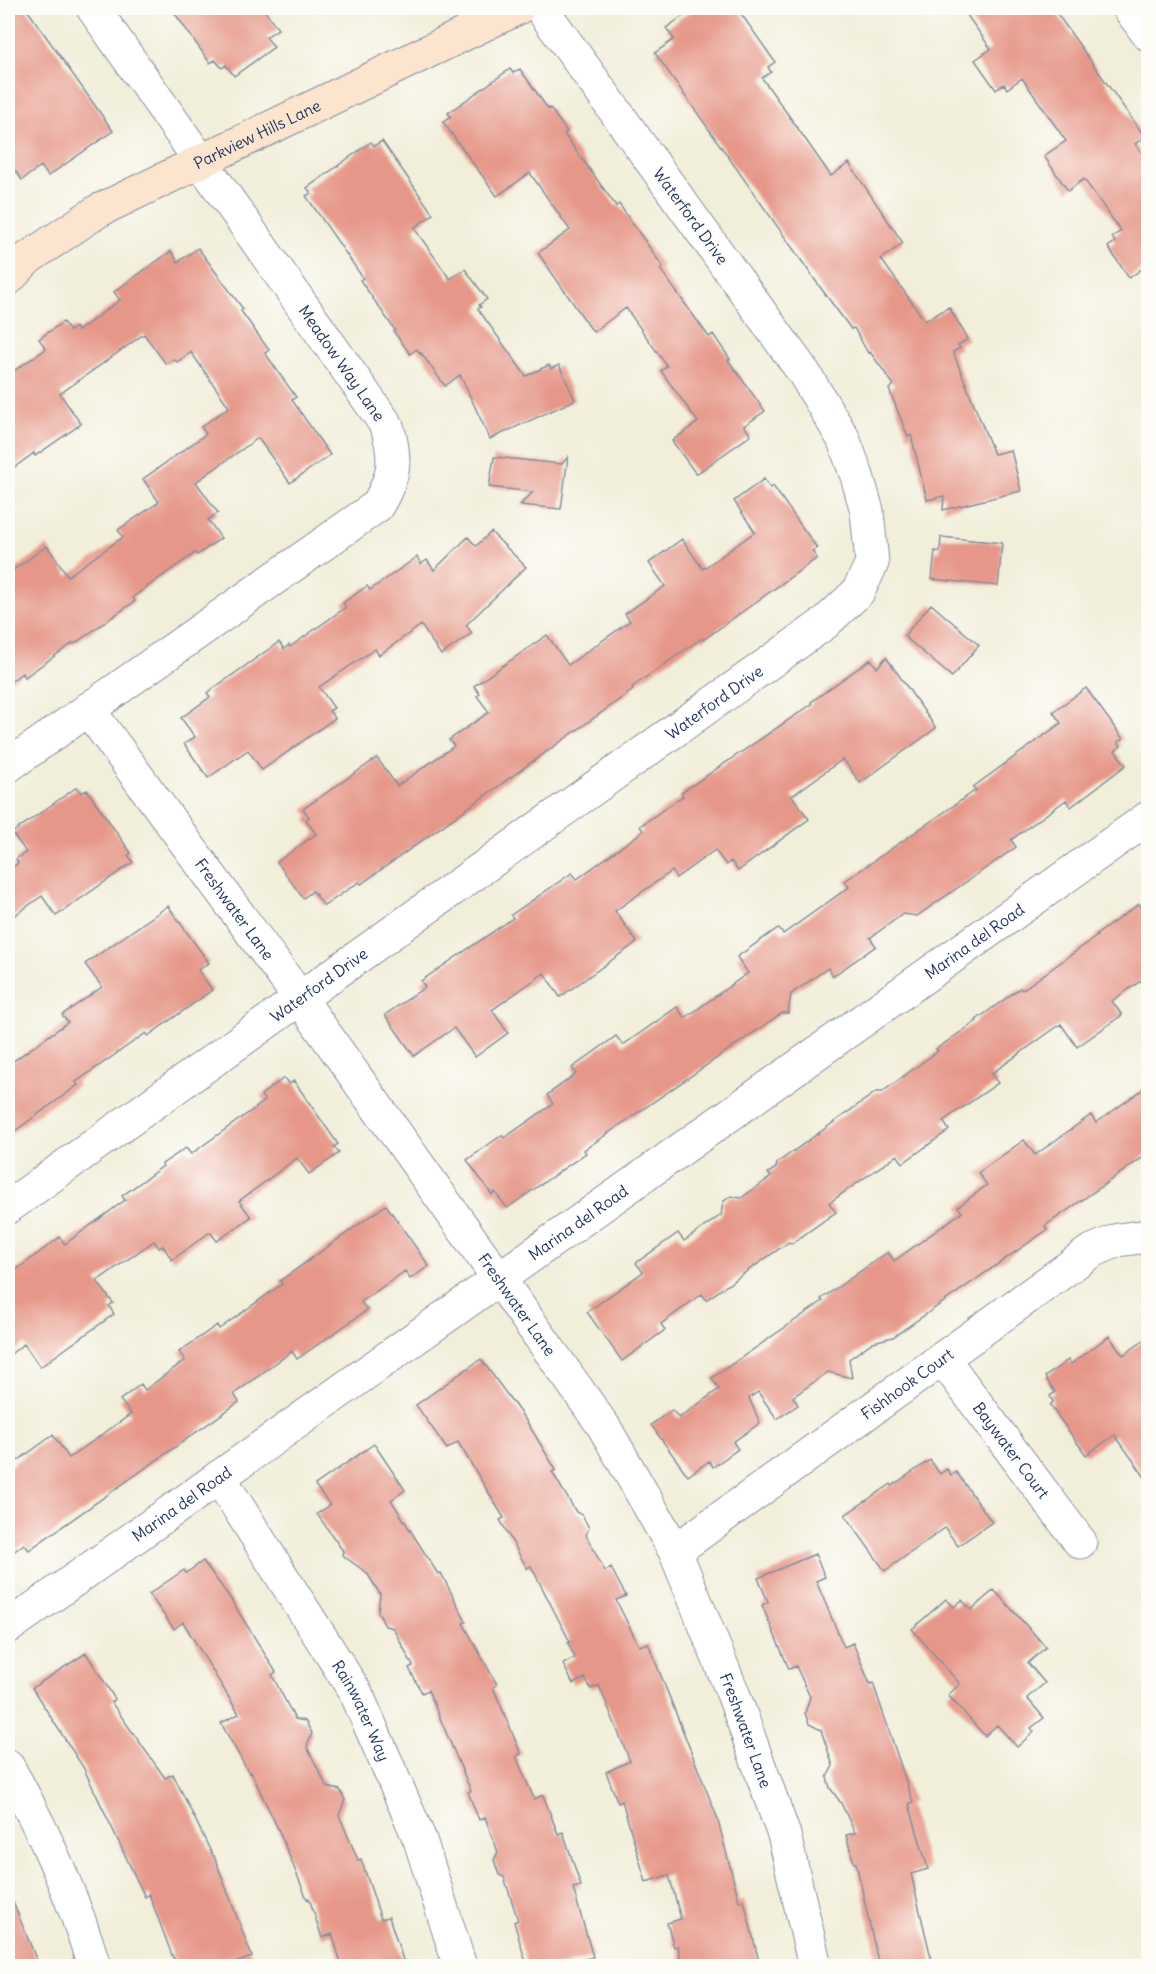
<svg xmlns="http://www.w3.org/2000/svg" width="1156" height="1974" font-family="Delius,sans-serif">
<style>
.building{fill:#e69789}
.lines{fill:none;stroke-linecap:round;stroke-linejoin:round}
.street-casing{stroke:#868e9c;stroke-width:35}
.secondary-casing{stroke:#868e9c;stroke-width:35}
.street{stroke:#fff;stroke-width:33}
.secondary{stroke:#fbe5cf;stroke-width:33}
.labels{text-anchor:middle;stroke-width:5;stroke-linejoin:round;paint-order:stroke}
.street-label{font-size:16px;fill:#1b2f5e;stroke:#fdfcf7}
</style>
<rect width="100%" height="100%" fill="#fdfcf7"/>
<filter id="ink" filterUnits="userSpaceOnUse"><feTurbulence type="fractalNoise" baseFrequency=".0167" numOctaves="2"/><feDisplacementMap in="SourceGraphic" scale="12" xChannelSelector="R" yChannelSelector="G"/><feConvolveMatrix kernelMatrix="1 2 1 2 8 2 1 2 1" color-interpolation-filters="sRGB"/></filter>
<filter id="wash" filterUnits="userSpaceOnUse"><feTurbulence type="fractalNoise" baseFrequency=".008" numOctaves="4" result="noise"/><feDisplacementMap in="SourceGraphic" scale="24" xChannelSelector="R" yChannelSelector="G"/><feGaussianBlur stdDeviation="1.35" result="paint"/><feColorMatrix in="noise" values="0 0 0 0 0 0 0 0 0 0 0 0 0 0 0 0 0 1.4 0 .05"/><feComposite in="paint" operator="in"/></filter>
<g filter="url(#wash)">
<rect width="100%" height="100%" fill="#f1eed9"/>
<g id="blocks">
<path class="building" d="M8 8H26L113 131 48 176 41 166 22 180 8 161Z
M171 8H263L278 29 266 37 274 47 234 76 226 65 222 68 215 60 210 63Z
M695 8H737L775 62 768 67 771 72 762 78 794 123 831 176 849 163 903 243 881 259 925 321 949 307 968 339 958 345 960 348 953 352 994 454 1011 450 1021 491 943 510 944 496 927 500 911 435 908 437 889 389 894 385 870 352 868 353 854 328 851 329 820 287 655 53 674 39 666 28Z
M962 8H1053L1145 137 1135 144 1149 162V264L1129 278 1108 247 1115 242 1112 237 1121 231 1084 179 1068 191 1044 156 1066 141 1022 78 1007 89 1004 84 996 90 975 60 991 49Z
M510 69 513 73 520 69 548 109 550 108 567 132 564 134 616 206 619 204 663 267 660 269 709 337 713 334 730 359 728 360 765 411 744 426 751 435 696 474 672 441 698 422 661 371 667 366 626 308 593 332 538 253 570 230 530 173 497 196 443 122 451 117 448 113Z
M382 141 433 214 414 228 450 279 465 269 487 299 479 305 481 307 478 309 526 376 549 365 551 369 559 365 575 400 490 439 460 375 445 386 421 353 420 354 417 349 410 354 394 332 395 330 360 280 363 278 306 196 311 193 307 188 371 142 374 146Z
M198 248 243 309 241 311 269 350 265 353 296 397 292 400 330 455 290 483 258 438 196 482 218 513 208 520 221 538 197 555 195 553 133 597 135 601 74 644 73 643 25 677 22 673 8 684V574L47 546 68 576 123 537 118 530 159 502 143 479 206 434 201 427 229 407 191 352 177 362 174 359 166 364 144 334 60 394 81 424 35 456 34 453 8 472V375L46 349 39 339 63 322 70 331 75 327 78 331 120 300 114 292 171 251 178 262Z
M494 457 562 464 568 457 561 509 520 505 533 492 489 487Z
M764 479 770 488 773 486 817 548 812 551 817 558 703 640 702 638 632 687 633 690 361 884 359 882 324 906 313 891 303 898 277 862 316 834 306 820 309 817 303 809 377 758 397 786 454 746 449 740 489 712 477 696 480 694 474 686 547 635 568 665 630 621 625 614 665 586 649 563 682 539 703 569 755 532 734 501Z
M491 532 526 567 466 625 472 633 441 655 421 625 379 655 375 649 319 687 334 708 329 711 335 718 262 770 248 750 208 778 184 744 195 737 181 718 210 697 207 693 279 642 284 649 289 645 290 647 346 607 343 603 367 586 370 590 417 557 421 564 427 560 434 570 468 537 476 546Z
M941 537 1002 543 998 586 932 579 935 551 940 552Z
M931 604 979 645 952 677 904 636Z
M886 657 936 728 860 783 843 759 792 796 809 819 738 871 731 861 726 865 715 850 676 878 672 871 615 911 637 942 560 997 544 973 492 1010 508 1033 475 1057 454 1028 414 1056 385 1015 425 987 421 981 513 918 511 915 572 873 577 879 643 831 640 826 683 796 681 793 812 704 811 702 871 659 877 668Z
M1086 688 1123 739 1118 742 1121 746 1115 751 1126 765 1071 807 1066 800 1011 840 1016 847 917 916 903 914 870 938 876 946 833 976 828 968 791 994 788 1013H782L584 1150 586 1153 507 1208 495 1192 492 1195 467 1160 502 1135 504 1138 553 1104 547 1095 576 1074 572 1068 616 1036 623 1045 677 1007 685 1018 748 973 737 957 778 928 783 934 849 887 845 881 976 790 973 787 1061 723 1053 712Z
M77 787 81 793 87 790 131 853 128 855 133 862 56 916 42 896 8 920V871L18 863 16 859 26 852 12 833Z
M1139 904 1149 917V975L1112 1001 1122 1015 1077 1047 1061 1024 991 1074 998 1083 943 1121 949 1130 903 1163 897 1155 829 1203 836 1212 791 1244 789 1242 706 1300 702 1294 661 1324 665 1330 622 1361 587 1312 643 1272 636 1263 678 1233 684 1241 721 1215 723 1202 731 1196 741 1198 771 1177 768 1173 776 1168 777 1163 876 1092H882L938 1051 936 1049 977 1021 976 1020 1020 988 1022 990 1097 936 1096 935Z
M168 906 209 963 198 970 212 990 148 1036 146 1033 76 1082 78 1085 8 1136V1065L68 1022 62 1015 102 987 85 964Z
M284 1078 289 1084 294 1081 338 1144 334 1147 339 1153 309 1174 297 1158 239 1201 251 1217 217 1241 210 1232 172 1260 163 1246 159 1248 154 1241 97 1281 113 1303 109 1306 114 1314 40 1367 24 1344 8 1356V1276L60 1237 65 1244 125 1200 122 1196 163 1166 162 1164 186 1148 191 1154 265 1101 261 1095Z
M1149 1085V1153L1045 1226 1047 1230 893 1337 873 1342 849 1359 852 1378 828 1372 793 1397 798 1405 777 1419 758 1392 749 1398 760 1423 733 1442 738 1449 713 1467 709 1461 688 1476 651 1425 672 1410 679 1418 719 1389 712 1378 823 1301 821 1299 888 1252 894 1261 962 1212 958 1207 987 1185 978 1173 1024 1140 1035 1155 1091 1115 1096 1123Z
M386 1205 429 1266 410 1279 405 1271 361 1302 367 1310 297 1359 292 1351 234 1394 239 1402 29 1550 24 1544 8 1556V1468L53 1435 69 1458 131 1414 120 1400 141 1384 145 1390 185 1360 179 1352 217 1325 219 1329 282 1284 280 1281Z
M1109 1336 1123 1355 1149 1337V1483L1115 1435 1086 1455 1050 1405 1053 1402 1050 1396 1055 1392 1045 1377 1068 1360 1071 1364Z
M481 1359 527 1422 556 1470 552 1472 576 1512 582 1515 589 1528 586 1535 605 1571 611 1568 626 1596 616 1600 639 1646 648 1643 717 1817 739 1901 744 1900 760 1966H682L678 1946 674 1947 667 1923 681 1919 669 1875 646 1882 622 1801 618 1803 606 1772 630 1761 599 1685 591 1689 585 1678 573 1684 563 1664 575 1658 568 1643 570 1642 531 1566 527 1568 500 1520 504 1518 458 1442 447 1449 416 1405Z
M374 1444 405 1490 391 1500 438 1574 441 1573 466 1622 463 1623 497 1685 493 1687 521 1754 516 1756 534 1799 543 1795 558 1834 563 1832 581 1886 573 1888 593 1957 559 1966H527L514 1922 518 1920 504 1877 499 1875 494 1860 498 1852 485 1817 479 1820 468 1792 471 1791 428 1690 422 1693 409 1668 413 1666 393 1628 385 1626 378 1612 380 1594 367 1573 342 1555 343 1551 317 1514 330 1505 315 1485Z
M930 1460 940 1474 947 1469 951 1475 956 1472 992 1522 958 1546 945 1528 885 1571 845 1515 891 1484 892 1486Z
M815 1554 825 1577 816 1581 844 1647 853 1643 870 1684 873 1683 913 1802 909 1804 928 1869 911 1874 933 1966H879L856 1863H854L846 1835 855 1833 841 1803 830 1788 827 1777 833 1766 821 1730 809 1724 805 1713 810 1697 796 1666 789 1669 762 1605 768 1602 758 1578Z
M203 1561 230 1598 276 1672 272 1675 295 1719 305 1721 312 1733 307 1747 327 1787 340 1790 345 1800 339 1815 358 1860 361 1859 381 1919 389 1917 405 1966H342L332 1934 322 1938 309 1898 307 1899 279 1831 251 1772 249 1773 221 1723 239 1714 183 1622 174 1629 149 1594 184 1570 186 1573Z
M994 1590 1046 1647 1028 1663 1045 1683 1027 1698 1044 1718 1031 1728 1034 1732 1017 1747 997 1725 985 1736 948 1695 960 1684 912 1629 946 1599 954 1607 962 1600 971 1610Z
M86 1653 115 1699 111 1702 165 1778 173 1774 213 1856H214L252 1957 227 1966H178L174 1958H173L149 1894 145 1897 83 1767 32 1688Z
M9 1892 39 1966H8Z"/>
</g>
</g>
<g filter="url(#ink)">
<use href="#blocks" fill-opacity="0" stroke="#868e9c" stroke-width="1.5"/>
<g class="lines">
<defs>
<g id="street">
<path d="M1129 8 1148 34"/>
<path id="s1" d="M88 709 299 997 604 1427 675 1551 734 1696 784 1835 815 1966"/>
<path d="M8 766 377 506C395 476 397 460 387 426L93 8"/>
<path id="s2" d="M8 1207 825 623 858 592 872 563 867 511 857 476 843 438 804 373 541 8"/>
<path id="s3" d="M943 1359 1080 1542"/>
<path id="s4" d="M219 1477 356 1693 420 1840 460 1966"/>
<path id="s5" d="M675 1551 1090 1252 1118 1240 1148 1236"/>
<path id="s6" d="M8 1627 1148 818"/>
<path d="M8 1767C44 1831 73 1896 94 1966"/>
</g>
<g id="secondary">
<path id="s7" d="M8 279 28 258 98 211 518 8"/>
</g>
</defs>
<use href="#street" class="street-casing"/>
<use href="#secondary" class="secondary-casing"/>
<use href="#street" class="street"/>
<use href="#secondary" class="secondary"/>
</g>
</g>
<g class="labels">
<g class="street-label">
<text dy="6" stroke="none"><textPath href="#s7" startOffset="290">Parkview Hills Lane</textPath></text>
<text transform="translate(691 216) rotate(54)" y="6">Waterford Drive</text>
<text transform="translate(342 363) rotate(55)" y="6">Meadow Way Lane</text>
<text dy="6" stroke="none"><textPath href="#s2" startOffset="868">Waterford Drive</textPath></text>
<text dy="6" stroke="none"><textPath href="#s1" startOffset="248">Freshwater Lane</textPath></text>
<text dy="6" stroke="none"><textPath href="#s6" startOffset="1185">Marina del Road</textPath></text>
<text dy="6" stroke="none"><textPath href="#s2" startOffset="382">Waterford Drive</textPath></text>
<text dy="6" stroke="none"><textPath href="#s6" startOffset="699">Marina del Road</textPath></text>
<text dy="6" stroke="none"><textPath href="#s1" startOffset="734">Freshwater Lane</textPath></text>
<text dy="6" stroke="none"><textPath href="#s5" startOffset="286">Fishhook Court</textPath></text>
<text dy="6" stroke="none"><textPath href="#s3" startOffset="114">Baywater Court</textPath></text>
<text dy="6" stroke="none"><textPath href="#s6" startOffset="213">Marina del Road</textPath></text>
<text dy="6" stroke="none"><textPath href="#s4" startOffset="274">Rainwater Way</textPath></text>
<text dy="6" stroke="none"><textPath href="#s1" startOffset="1220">Freshwater Lane</textPath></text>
</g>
</g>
<rect width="1156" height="1974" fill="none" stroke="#fdfcf7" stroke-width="30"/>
</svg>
